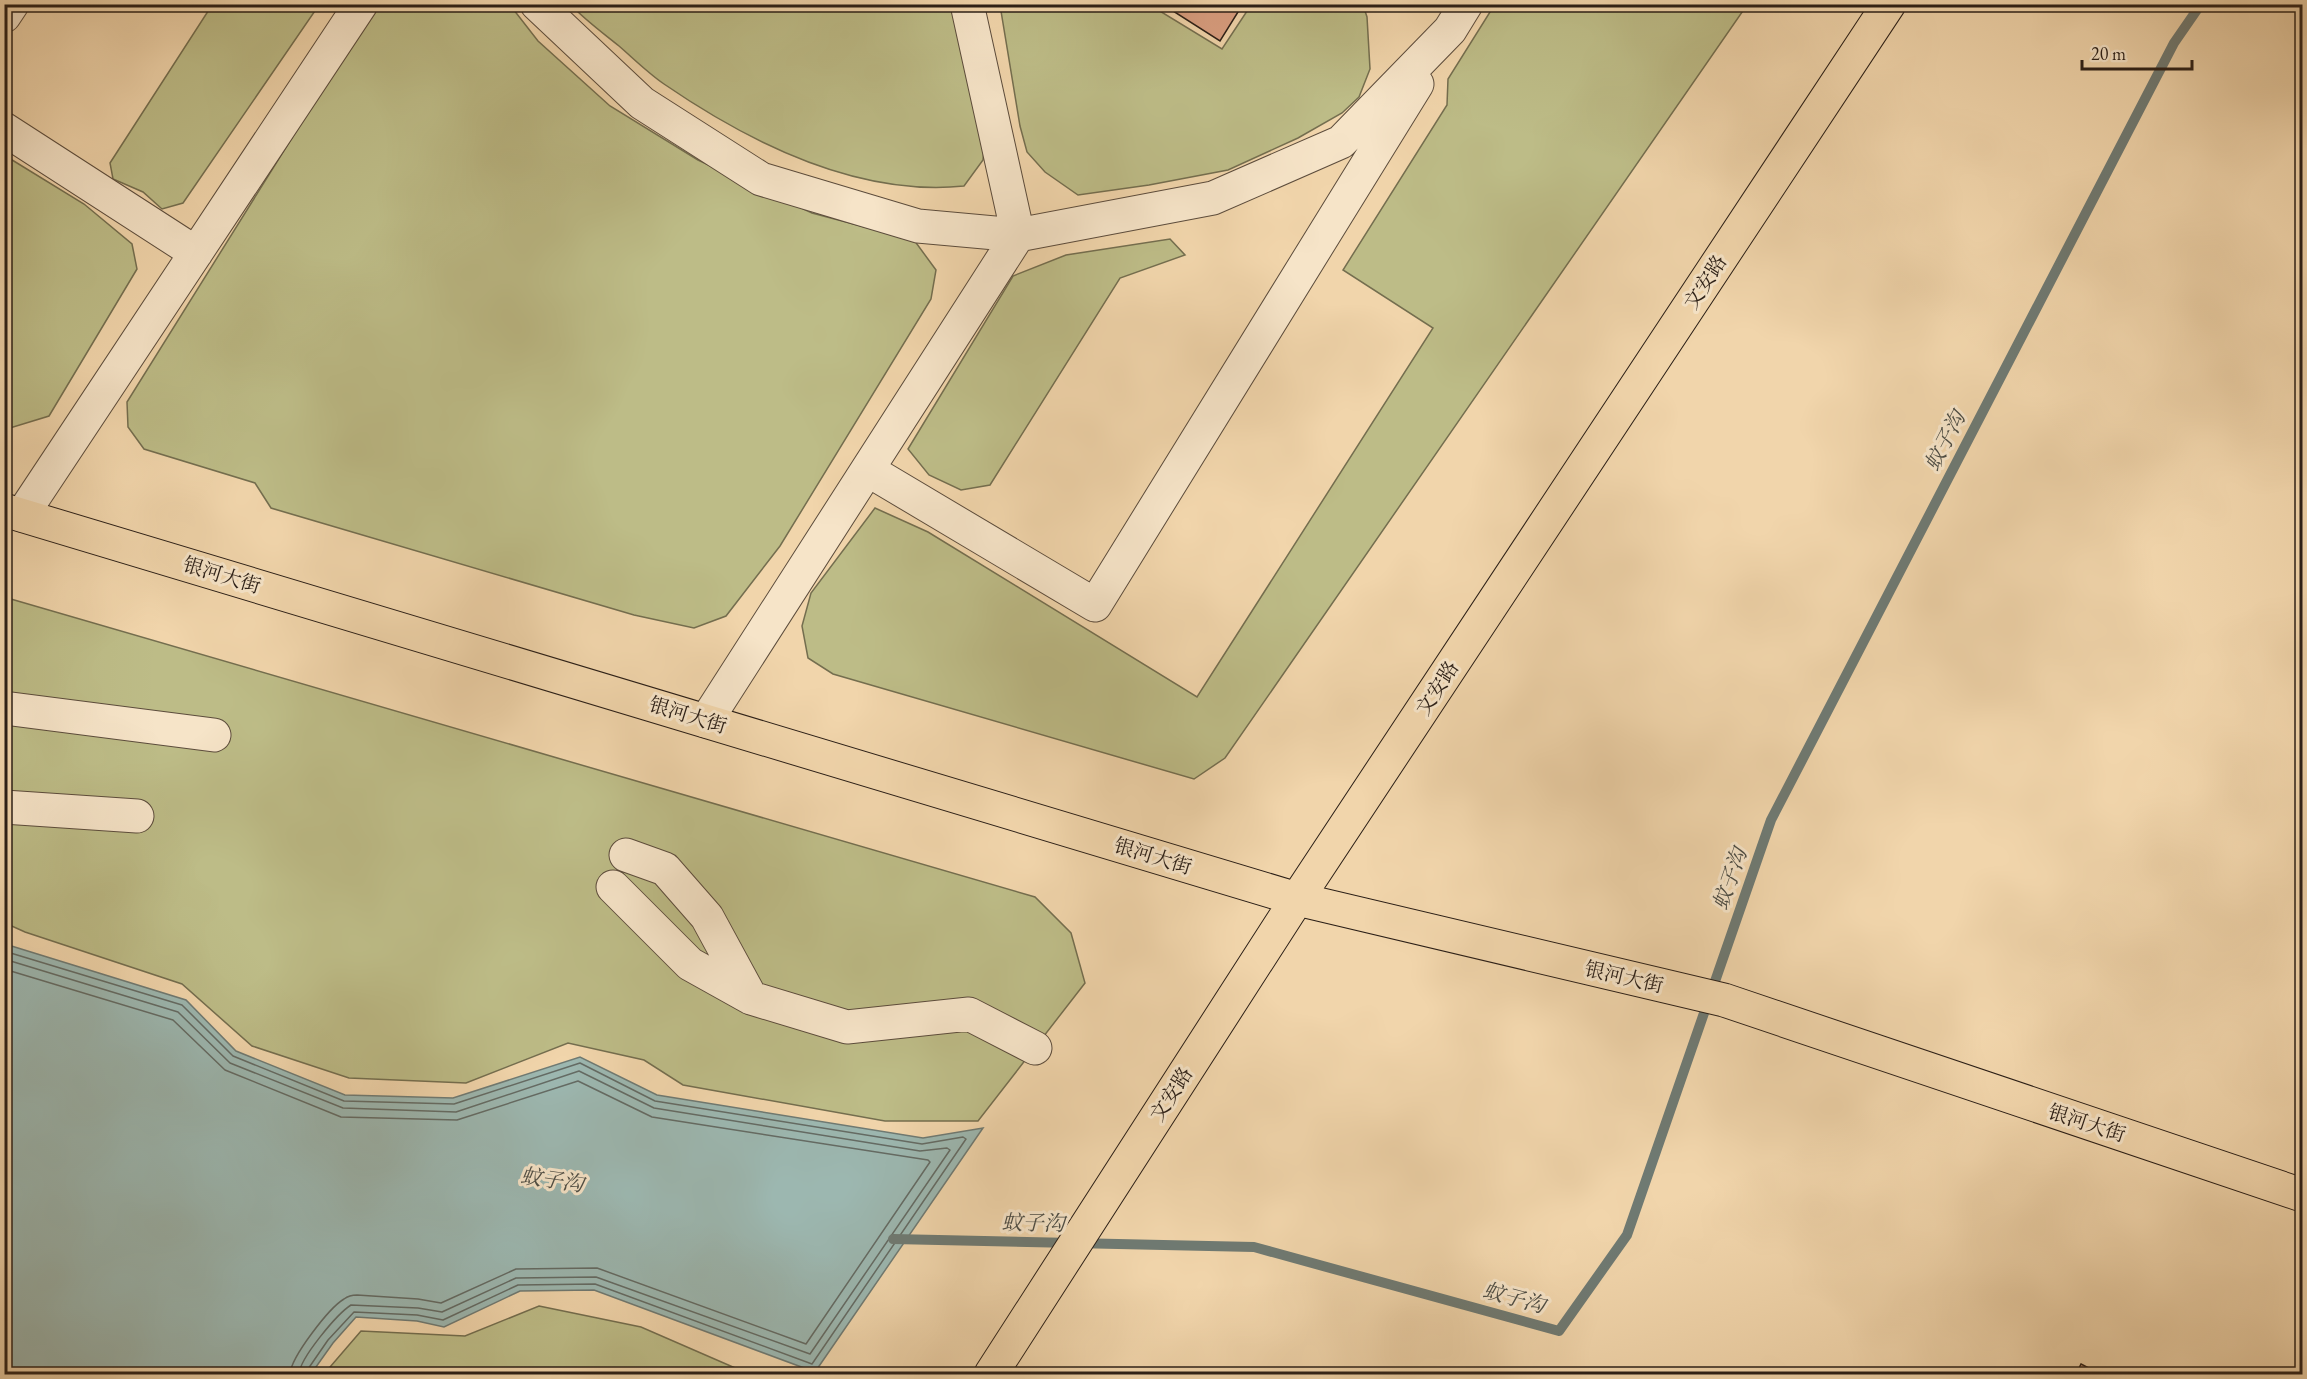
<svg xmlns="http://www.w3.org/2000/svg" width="2307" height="1379" font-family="'EB Garamond','Noto Serif SC',serif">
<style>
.green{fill:#bdbc87;stroke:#746e4f;stroke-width:1.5}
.water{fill:#9cb7b0;stroke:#6f7a73;stroke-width:1.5}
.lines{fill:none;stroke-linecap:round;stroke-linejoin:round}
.shore{stroke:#646b64;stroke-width:1.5}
.stream{stroke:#6f7a73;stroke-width:10}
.building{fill:#d99e80;stroke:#2b1f17;stroke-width:1.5}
.minor-casing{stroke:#5c4c3c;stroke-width:35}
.major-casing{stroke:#2b1f17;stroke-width:35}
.minor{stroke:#f6e4c8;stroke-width:33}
.major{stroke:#f1d5ab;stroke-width:33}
.labels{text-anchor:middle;stroke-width:6;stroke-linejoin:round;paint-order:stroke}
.street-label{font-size:20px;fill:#2b1f17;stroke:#f6e4c8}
.water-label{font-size:21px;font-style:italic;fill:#4d4d45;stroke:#f6e4c8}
</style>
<rect width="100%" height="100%" fill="#f1d5ab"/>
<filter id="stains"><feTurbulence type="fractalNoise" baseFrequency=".00333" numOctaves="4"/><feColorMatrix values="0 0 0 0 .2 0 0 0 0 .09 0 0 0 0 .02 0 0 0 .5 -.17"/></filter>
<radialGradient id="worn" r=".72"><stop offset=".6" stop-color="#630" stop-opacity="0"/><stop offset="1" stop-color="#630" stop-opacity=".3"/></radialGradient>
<path class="green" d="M1495 4 1747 5 1225 758 1194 779 833 674 808 658 802 626 811 593 875 508 928 532 1197 697 1433 328 1343 270 1447 105 1448 79Z
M212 5H319L183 203 162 209 143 192 113 179 110 163Z
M375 5H510L538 41 610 106 698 160 812 213 914 240 936 270 931 299 780 546 726 616 694 628 634 615 271 508 255 483 144 449 128 427 127 402Z
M571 5H955L985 138 983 160 964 186C857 197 750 143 664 84 648 73 634 59 619 46 603 33 585 20 571 5Z
M1000 5H1150L1222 49 1251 5H1363L1367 17 1370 69 1359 97 1342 113 1298 138 1228 170 1149 185 1078 195 1045 172 1027 152 1020 126Z
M4 155 84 204 132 244 137 269 49 416 10 428 4 426Z
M1170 239 1185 255 1120 278 990 485 961 490 929 475 908 449 1013 276 1066 255Z
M4 597 1035 897 1071 933 1085 983 978 1121H885L683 1085 644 1060 568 1043 466 1083 349 1078 252 1046 182 984 25 932 5 923Z
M539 1306 641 1327 749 1374H324L361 1331 465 1336Z"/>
<path class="water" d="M5 944 186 1000 236 1051 345 1095 453 1098 580 1057 657 1095 923 1138 983 1128 815 1372 594 1290 520 1291 444 1327 417 1321 356 1317 333 1343 311 1374H5Z"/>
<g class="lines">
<path class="shore" d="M4 951 182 1005 233 1056 344 1101 454 1104 580 1063 655 1101 922 1144 963 1137 966 1139 812 1364 595 1284 518 1285 443 1320 417 1315 354 1312 328 1340 308 1369 307 1374
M4 959 178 1012 230 1063 343 1108 456 1112 579 1071 654 1108 920 1151 947 1148 950 1150 810 1354 596 1277 516 1278 442 1312 418 1308 351 1305C337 1314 300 1358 299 1374
M4 969 173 1020 225 1070 341 1117 457 1120 578 1081 652 1117 928 1160 930 1162 806 1344 597 1268 516 1269 441 1303 418 1299 357 1295C352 1295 348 1296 344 1299 329 1308 291 1357 290 1374"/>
<path class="stream" d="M893 1239 1254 1247 1559 1331 1627 1235 1771 820 2174 43 2201 4"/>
</g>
<path class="building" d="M1162 4H1243L1220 41Z
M2081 1364 2100 1374H2076Z"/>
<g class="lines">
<defs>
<path id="minor" d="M537 4 642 103 761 179 918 226 1018 235 967 4
M4 16 12 4
M4 129 196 253
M868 470 1095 605 1417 84
M22 515 361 4
M4 708 214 735
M706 721 1018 235 1213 198 1341 142 1450 30 1466 4
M4 807 137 816
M626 855 665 869 707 917 751 998 847 1027 969 1014 1035 1048
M613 887 690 964 751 998"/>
<path id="major" d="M4 510 1297 899 1724 1000 2302 1195
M991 1374 1297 899 1889 4"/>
</defs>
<use href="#minor" class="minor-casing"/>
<use href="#major" class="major-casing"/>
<use href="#minor" class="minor"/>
<use href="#major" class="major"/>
</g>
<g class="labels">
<g class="street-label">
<text transform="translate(1705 282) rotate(-57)" y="7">文安路</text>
<text transform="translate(222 575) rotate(17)" y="7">银河大街</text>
<text transform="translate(1437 688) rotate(-57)" y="7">文安路</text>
<text transform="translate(688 715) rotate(17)" y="7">银河大街</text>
<text transform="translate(1153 856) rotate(17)" y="7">银河大街</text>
<text transform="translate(1624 977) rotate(13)" y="7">银河大街</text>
<text transform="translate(1171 1094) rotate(-57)" y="7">文安路</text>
<text transform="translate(2087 1123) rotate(18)" y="7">银河大街</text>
</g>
<g class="water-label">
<text transform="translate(1945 441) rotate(-63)" y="7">蚊子沟</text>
<text transform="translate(1730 879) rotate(-71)" y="7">蚊子沟</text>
<text transform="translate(552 1180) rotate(8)" y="7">蚊子沟</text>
<text transform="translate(1033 1223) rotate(1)" y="7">蚊子沟</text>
<text transform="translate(1514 1298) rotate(15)" y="7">蚊子沟</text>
</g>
</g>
<rect width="2307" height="1379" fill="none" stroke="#f1d5ab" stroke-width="24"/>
<rect x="6" y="6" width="2295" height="1367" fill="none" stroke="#2b1f17" stroke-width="3"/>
<rect x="12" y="12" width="2283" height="1355" fill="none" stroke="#2b1f17" stroke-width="1.5"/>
<path d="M2082 60v9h110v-9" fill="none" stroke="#2b1f17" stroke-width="3"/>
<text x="2091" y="60" font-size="18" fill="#2b1f17" stroke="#f6e4c8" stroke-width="4.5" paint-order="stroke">20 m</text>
<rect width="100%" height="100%" filter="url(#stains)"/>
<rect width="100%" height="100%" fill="url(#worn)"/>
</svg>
